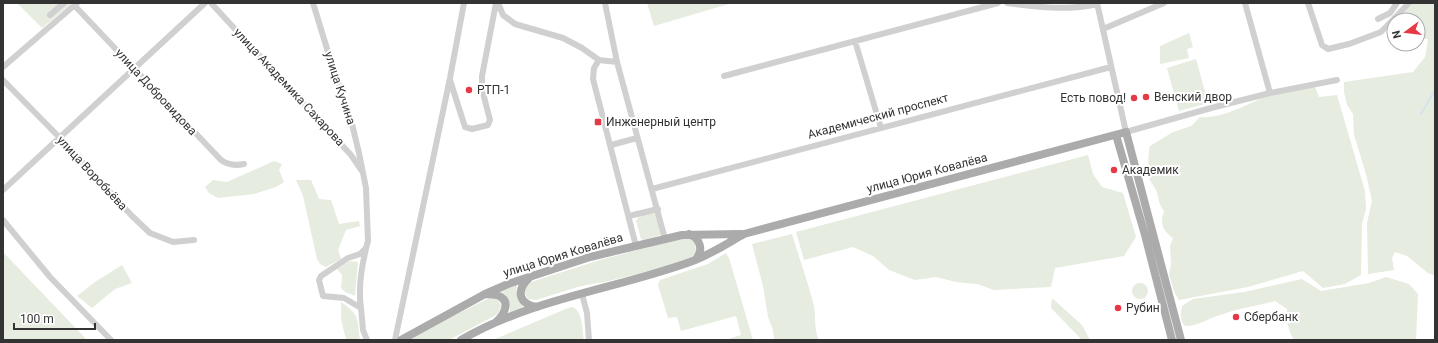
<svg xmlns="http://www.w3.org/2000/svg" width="1438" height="343" font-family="Roboto,sans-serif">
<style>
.green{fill:#e6ecdf}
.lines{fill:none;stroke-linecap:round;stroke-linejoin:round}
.stream{stroke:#cfe2ee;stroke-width:1.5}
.minor{stroke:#d0d0d0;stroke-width:6}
.major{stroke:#ababab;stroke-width:8}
.poi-dot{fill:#e63946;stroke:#fff;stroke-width:1.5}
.labels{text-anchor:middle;stroke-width:4;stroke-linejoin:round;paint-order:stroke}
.street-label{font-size:12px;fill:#333;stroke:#fff}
.poi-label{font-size:12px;fill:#333;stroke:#fff;text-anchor:start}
</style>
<rect width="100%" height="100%" fill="#fff"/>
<path class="green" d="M17 3H72L42 28Z
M647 3H732L654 26Z
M1413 3H1435V276L1428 273 1407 256 1395 252 1392 258 1394 270 1368 274 1367 223 1372 201 1366 174 1354 135 1353 114 1347 105 1344 92V82L1413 72 1425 57 1428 39 1418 38V20H1398Z
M1189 33 1193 47 1187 49 1189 58 1160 64V46Z
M1196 59 1208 103 1179 111 1167 68Z
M1315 87 1319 97 1337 95 1365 191 1366 209 1362 224 1361 275 1345 284 1323 288 1303 271 1248 287 1179 300 1175 294 1169 275 1171 264 1170 246 1173 238C1162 230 1160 224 1164 211 1158 204 1159 197 1156 190 1154 186 1151 183 1149 178 1148 174 1148 151 1150 146L1173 132 1191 126 1200 117C1224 119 1248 103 1270 95 1284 90 1301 90 1315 87Z
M1088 155 1093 174 1102 187 1123 193 1136 237 1124 256 1055 268 1051 287 994 290 977 284 956 282 936 277 915 280 889 270 873 256 853 247 804 260 796 232Z
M274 161 282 164 279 170 284 182 276 187 254 194 218 198 209 193 205 187 213 180 227 182Z
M296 180H311L319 199 331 200 339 224 359 221 360 226 346 230 338 250 341 259 326 267 320 264 317 259 303 196Z
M654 213 657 215 661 235 643 240 641 239 636 221C639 214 647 214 654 213Z
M792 234C799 258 808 282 814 306 816 317 814 331 819 340H773L774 338 773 330 768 317 763 286 752 244Z
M683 238 690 239 695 243 696 252 691 258 676 264 609 281 581 286 536 300 528 299 525 294V288L531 282 600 260Z
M3 252 87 340H3Z
M726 253 729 258 753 340H725L741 335 736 316 681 331 677 317 668 318 658 285 660 280 708 264Z
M350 261 358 262 355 296 345 292 341 288 342 275 337 269Z
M122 265 132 283 115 289 92 308 77 296 95 282Z
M1386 277 1409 284 1418 294 1416 340H1294C1288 330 1286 320 1287 309L1275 301C1256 306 1236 309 1217 316 1206 320 1197 326 1185 326 1179 320 1181 313 1182 306L1193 299 1244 292 1302 279 1321 291 1369 283Z
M1132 291a8 8 0 1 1 16 0a8 8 0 1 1-16 0Z
M517 285C515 295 519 299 523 307L510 312C509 303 509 296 500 291Z
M489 298H492L499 301 501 306 498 314 449 340H408C434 324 462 312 489 298Z
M1052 298 1082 325 1090 340H1082L1051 308Z
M341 302C360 315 357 318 360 340H346L341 319Z
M573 307C583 312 582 330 584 340H493L568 308Z"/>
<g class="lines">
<path class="stream" d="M1421 114 1435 90"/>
<path class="minor" d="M211 3 351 155 362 171
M313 3 328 52 352 124 359 153 366 188 368 241 366 248 360 254 348 258 321 276 319 280 323 296 344 298 361 308 363 330 367 340
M498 3 503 15 515 24 563 38 582 48 599 60 617 62
M605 3 617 62 665 239
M1007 3C1037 7 1068 11 1097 4
M1097 3 1126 132 1211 108 1270 93 1337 80
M1245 3 1270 93
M1308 3 1322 45 1328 49 1349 44 1381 32 1409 3
M74 5 221 160C228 165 235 166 244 164
M50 15 64 3
M1378 19 1390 13 1397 3
M1103 29 1164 3
M855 41 881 128
M599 60 594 68 593 79 636 246
M3 67 77 3
M724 76 998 3
M3 80 59 137 132 216 150 233 173 242 194 240
M450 80 465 127 472 129 488 125 490 120 482 89V76L496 3
M611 145 637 138
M652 189 1111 67
M3 190 205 3
M629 216 658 209
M3 220 50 277 111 340
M582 294 587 313 589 340
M361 308C358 288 361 269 366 249
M395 340 450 78 464 3"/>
<path class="major" d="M1116 135 1145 235 1172 340
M689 234C700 238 704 250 696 259
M529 278C516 290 518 304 537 307
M485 294C490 294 495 294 499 296 511 301 504 315 497 321
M401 340 485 294 508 284 590 257 682 235 741 234
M461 340C531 299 615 289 690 262 708 256 728 243 744 234L1126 132 1181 340"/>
</g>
<g class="poi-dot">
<circle cx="469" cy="90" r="4"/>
<circle cx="1146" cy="97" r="4"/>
<circle cx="1134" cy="98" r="4"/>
<rect x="594" y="118" width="8" height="8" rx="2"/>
<circle cx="1114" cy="170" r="4"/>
<circle cx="1118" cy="308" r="4"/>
<circle cx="1236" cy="317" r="4"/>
</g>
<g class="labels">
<g class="street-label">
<text transform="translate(289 87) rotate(47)" y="4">улица Академика Сахарова</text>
<text transform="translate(340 88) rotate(72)" y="4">улица Кучина</text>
<text transform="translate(156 92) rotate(47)" y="4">улица Добровидова</text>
<text transform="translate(878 116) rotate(-15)" y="4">Академический проспект</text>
<text transform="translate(92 173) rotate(47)" y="4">улица Воробьёва</text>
<text transform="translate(927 173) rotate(-15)" y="4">улица Юрия Ковалёва</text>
<text transform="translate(563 255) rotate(-17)" y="4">улица Юрия Ковалёва</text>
</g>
<g class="poi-label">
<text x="477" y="94">РТП-1</text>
<text x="1154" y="101">Венский двор</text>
<text x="1126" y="102" text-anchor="end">Есть повод!</text>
<text x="606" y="126">Инженерный центр</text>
<text x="1122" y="174">Академик</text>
<text x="1126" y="312">Рубин</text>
<text x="1244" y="321">Сбербанк</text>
</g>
</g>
<rect width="1438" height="343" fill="none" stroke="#333333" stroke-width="8"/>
<g transform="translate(1406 32) rotate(255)"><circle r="19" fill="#ffffff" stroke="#adadad"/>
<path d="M0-3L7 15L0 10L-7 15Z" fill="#e63946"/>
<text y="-6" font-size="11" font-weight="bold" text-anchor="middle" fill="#333333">N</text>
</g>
<path d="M14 323v6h81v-6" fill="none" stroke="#333333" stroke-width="2"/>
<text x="20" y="323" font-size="12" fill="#333333" stroke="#ffffff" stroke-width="3" paint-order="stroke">100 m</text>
</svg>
